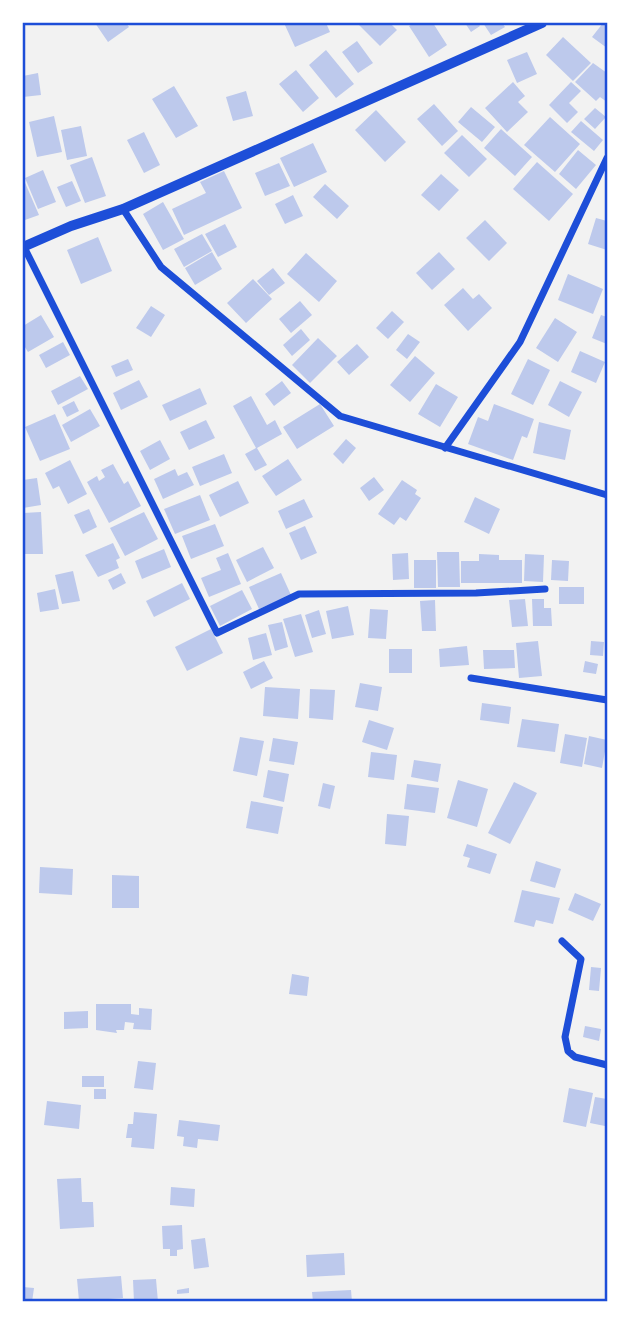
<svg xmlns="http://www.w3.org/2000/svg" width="630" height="1325" font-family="'Zilla Slab',serif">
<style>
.building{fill:#bdc9ec}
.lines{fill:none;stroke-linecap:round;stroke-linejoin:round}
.minor{stroke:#1d4ed8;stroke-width:7}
.tertiary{stroke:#1d4ed8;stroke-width:10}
.neatline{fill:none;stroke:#1d4ed8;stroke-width:2.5}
</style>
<rect width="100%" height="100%" fill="#f2f2f2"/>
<path class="building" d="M95 23H126L129 27 108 42Z
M284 23H326L330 32 295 47Z
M357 23H390L397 30 380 46Z
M414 23H433L447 45 429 57 409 26Z
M465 23H478L480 26 471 32Z
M483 23H502L505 27 491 35Z
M603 23H607V48L592 37Z
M563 37 591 63 573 81 546 55Z
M357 41 373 63 358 73 342 52Z
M326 50 354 84 336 98 309 65Z
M527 52 537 74 517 83 507 60Z
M593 63 607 73V102L600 97 596 101 575 82Z
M296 70 319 98 303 112 279 84Z
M38 73 41 95 23 97V76Z
M513 82 525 96 518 102 528 112 507 132 485 108Z
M571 82 581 91 569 103 578 112 567 123 549 105Z
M174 86 198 126 176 138 152 99Z
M246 91 253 116 233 121 226 97Z
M434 104 458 131 442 146 417 119Z
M471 107 495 127 482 142 458 122Z
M595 108 606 117 595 129 584 119Z
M376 110 406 142 385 162 355 130Z
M54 116 62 152 37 157 29 122Z
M550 117 580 144 555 172 524 145Z
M581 121 603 140 594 151 571 132Z
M81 126 87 156 67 160 61 130Z
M501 129 532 157 515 176 484 148Z
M144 132 160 165 144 173 127 140Z
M462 135 487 159 469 177 444 153Z
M313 143 327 172 294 187 280 158Z
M578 150 596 165 576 189 559 174Z
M92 157 106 196 85 203 70 165Z
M537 162 573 194 549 221 513 189Z
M279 163 290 186 265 196 255 173Z
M43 170 56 202 38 209 25 178Z
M224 171 242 208 184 235 172 209 206 193 200 182Z
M441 174 459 190 439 211 421 195Z
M23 178 39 215 25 220 23 215Z
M72 181 81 201 66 207 57 187Z
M325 184 349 206 337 219 313 197Z
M293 195 303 216 285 224 275 204Z
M163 202 184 239 163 250 143 214Z
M596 218 607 221V250L588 244Z
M485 220 507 243 489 261 466 238Z
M225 224 237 247 218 257 205 234Z
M202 234 212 251 184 267 174 249Z
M98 237 112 271 81 284 67 250Z
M212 252 222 269 195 285 185 268Z
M439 252 455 269 432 290 416 273Z
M306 253 337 281 319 302 287 274Z
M273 268 285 283 269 295 257 281Z
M568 274 603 289 593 314 558 300Z
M253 279 272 299 246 323 227 303Z
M463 288 473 299 479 294 492 308 468 331 444 305Z
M300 301 312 315 291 333 279 319Z
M151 306 165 315 151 337 136 328Z
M392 311 404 322 388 339 376 328Z
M41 315 54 337 28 352 23 344V326Z
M601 315 607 317V344L592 338Z
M555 318 577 332 558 362 536 348Z
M301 329 310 340 292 356 283 345Z
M408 334 420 342 407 359 396 350Z
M318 338 337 356 310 383 292 365Z
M63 342 70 355 46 368 39 355Z
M357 344 369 357 349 375 337 362Z
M580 351 605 362 596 383 571 372Z
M415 356 435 373 410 402 390 385Z
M128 359 133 370 116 377 111 366Z
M528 359 550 370 533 405 511 394Z
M80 376 88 389 58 405 51 391Z
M139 380 148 397 121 410 113 393Z
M282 381 291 393 274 406 265 394Z
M560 381 582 392 569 417 548 405Z
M436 384 458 397 440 427 418 414Z
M200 388 207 404 170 421 162 405Z
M251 396 267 425 275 420 282 434 257 448 267 465 255 471 245 454 256 448 233 406Z
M74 401 79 411 67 417 62 407Z
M320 404 334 426 297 449 283 427Z
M494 404 534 419 527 438 522 436 513 460 468 444 478 417 488 421Z
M90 409 100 426 71 442 62 425Z
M55 414 70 449 40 461 25 427Z
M206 420 215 438 189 450 180 432Z
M539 422 571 430 565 460 533 453Z
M346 439 356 448 343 464 333 454Z
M160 440 170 459 150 470 140 451Z
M224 454 232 473 200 486 192 467Z
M288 459 302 480 276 496 262 476Z
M70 460 87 494 68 504 59 486 53 489 45 473Z
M113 464 124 484 128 481 141 506 109 523 87 482 97 476 99 481 105 477 101 470Z
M175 469 178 476 187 472 194 485 163 499 154 479Z
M374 477 384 490 369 501 360 488Z
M37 478 41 505 23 508V480Z
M402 480 417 490 415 494 421 498 406 521 400 517 394 525 378 514Z
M238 481 249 503 220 517 209 495Z
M200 495 210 520 175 534 164 509Z
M475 497 500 509 489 534 464 522Z
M304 499 313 517 286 529 278 511Z
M89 509 97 527 83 534 74 515Z
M41 512 43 554H23V513Z
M144 512 158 539 125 556 110 528Z
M215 524 224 546 191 559 182 536Z
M305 526 317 553 301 560 289 533Z
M113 543 120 558 116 560 119 568 98 577 85 555Z
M263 547 274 568 247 582 236 560Z
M164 549 171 567 142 579 135 561Z
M437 552H459L460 587H438Z
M228 553 241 584 209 597 201 578 221 570 216 558Z
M408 553 409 579 393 580 392 554Z
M479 554 499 555V560H522V583H461V561H479Z
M525 554 544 555 543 582 524 581Z
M414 560H436V588H414Z
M552 560 569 561 568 581 551 580Z
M73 571 80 601 62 604 55 575Z
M121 573 126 583 113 590 108 580Z
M281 573 291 595 259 609 249 587Z
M182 583 190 599 154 617 146 601Z
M559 587H584V604H559Z
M55 589 59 609 40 612 37 593Z
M242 590 252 609 220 626 210 606Z
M525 599 528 626 512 627 509 600Z
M532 599H544V608H551L552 626H533Z
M435 600 436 631H422L420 601Z
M348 606 354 635 332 639 326 611Z
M370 609 388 610 386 639 368 638Z
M319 610 326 634 312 638 305 615Z
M301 614 313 652 295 657 283 619Z
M282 622 288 647 275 651 268 625Z
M211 629 223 653 187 671 175 647Z
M266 633 272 655 253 660 248 638Z
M538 641 542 676 519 678 516 643Z
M591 641 604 642 603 656 590 655Z
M467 646 469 665 440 667 439 649Z
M389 649H412V673H389Z
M483 650H514L515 668 484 669Z
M264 661 273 678 251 689 243 672Z
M585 661 598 664 596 674 583 672Z
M360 683 382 687 378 711 355 707Z
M265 687 300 689 298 719 263 716Z
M310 689 335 690 333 720 309 718Z
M482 703 511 707 509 724 480 720Z
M522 719 559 724 555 752 517 747Z
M369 720 394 728 387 750 362 742Z
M565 734 587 738 582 767 560 763Z
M589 736 607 740 602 768 584 764Z
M240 737 264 741 257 776 233 771Z
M273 738 298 742 294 765 269 761Z
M371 752 397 755 394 780 368 777Z
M414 760 441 764 438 782 411 777Z
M268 770 289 774 284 802 263 797Z
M458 780 488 789 477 827 447 818Z
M514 782 537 793 510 844 488 833Z
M323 783 335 786 330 809 318 806Z
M407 784 439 788 435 813 404 809Z
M251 801 283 807 278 834 246 828Z
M387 814 409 816 406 846 385 844Z
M467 844 497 854 490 874 467 867 470 858 463 856Z
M536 861 561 869 555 888 530 881Z
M40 867 73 869 72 895 39 893Z
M112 875 139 876V908H112Z
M522 890 560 898 553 924 536 920 534 927 514 922Z
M575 893 601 904 593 921 568 910Z
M591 967 601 968 599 991 589 990Z
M292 974 309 977 307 996 289 994Z
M96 1004H131V1014L139 1015V1008L152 1009 151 1030 133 1029 134 1023 125 1022 124 1030H116L117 1033 96 1030Z
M88 1011V1028L64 1029V1012Z
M585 1026 601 1029 599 1041 583 1037Z
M138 1061 156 1063 153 1090 134 1088Z
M82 1076H104V1087H82Z
M569 1088 593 1093 586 1127 563 1122Z
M94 1089H106V1099H94Z
M595 1097 607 1099 605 1126 590 1123Z
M47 1101 81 1105 79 1129 44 1125Z
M134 1112 157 1114 154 1149 131 1147 132 1138H126L128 1124H133Z
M179 1120 220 1125 218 1141 198 1139 197 1148 183 1146 184 1137 177 1136Z
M81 1178 82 1202H93L94 1227 60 1229 57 1179Z
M171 1187 195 1189 194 1207 170 1205Z
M182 1225 183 1249 177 1250V1256H170V1249H163L162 1226Z
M205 1238 209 1267 194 1269 191 1240Z
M344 1253 345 1275 307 1277 306 1255Z
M121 1276 123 1298 79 1301 77 1279Z
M156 1279 158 1302H134L133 1280Z
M23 1287 34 1288 32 1302H23Z
M189 1288V1293L177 1294V1290Z
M351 1290 352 1302H313L312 1292Z
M197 1299H224L225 1302H197Z"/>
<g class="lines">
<path class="minor" d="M123 209 161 267 340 416 607 495
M24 247 217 633 299 594 476 593 545 589
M445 448 520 342 607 158
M471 678 607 700
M562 941 581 959 565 1037 568 1051 575 1057 607 1065"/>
<path class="tertiary" d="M23 247 71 226 123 209 542 23"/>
</g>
<rect width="630" height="1325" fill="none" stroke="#ffffff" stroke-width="49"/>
<rect x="24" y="24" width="582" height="1276" class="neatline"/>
</svg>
